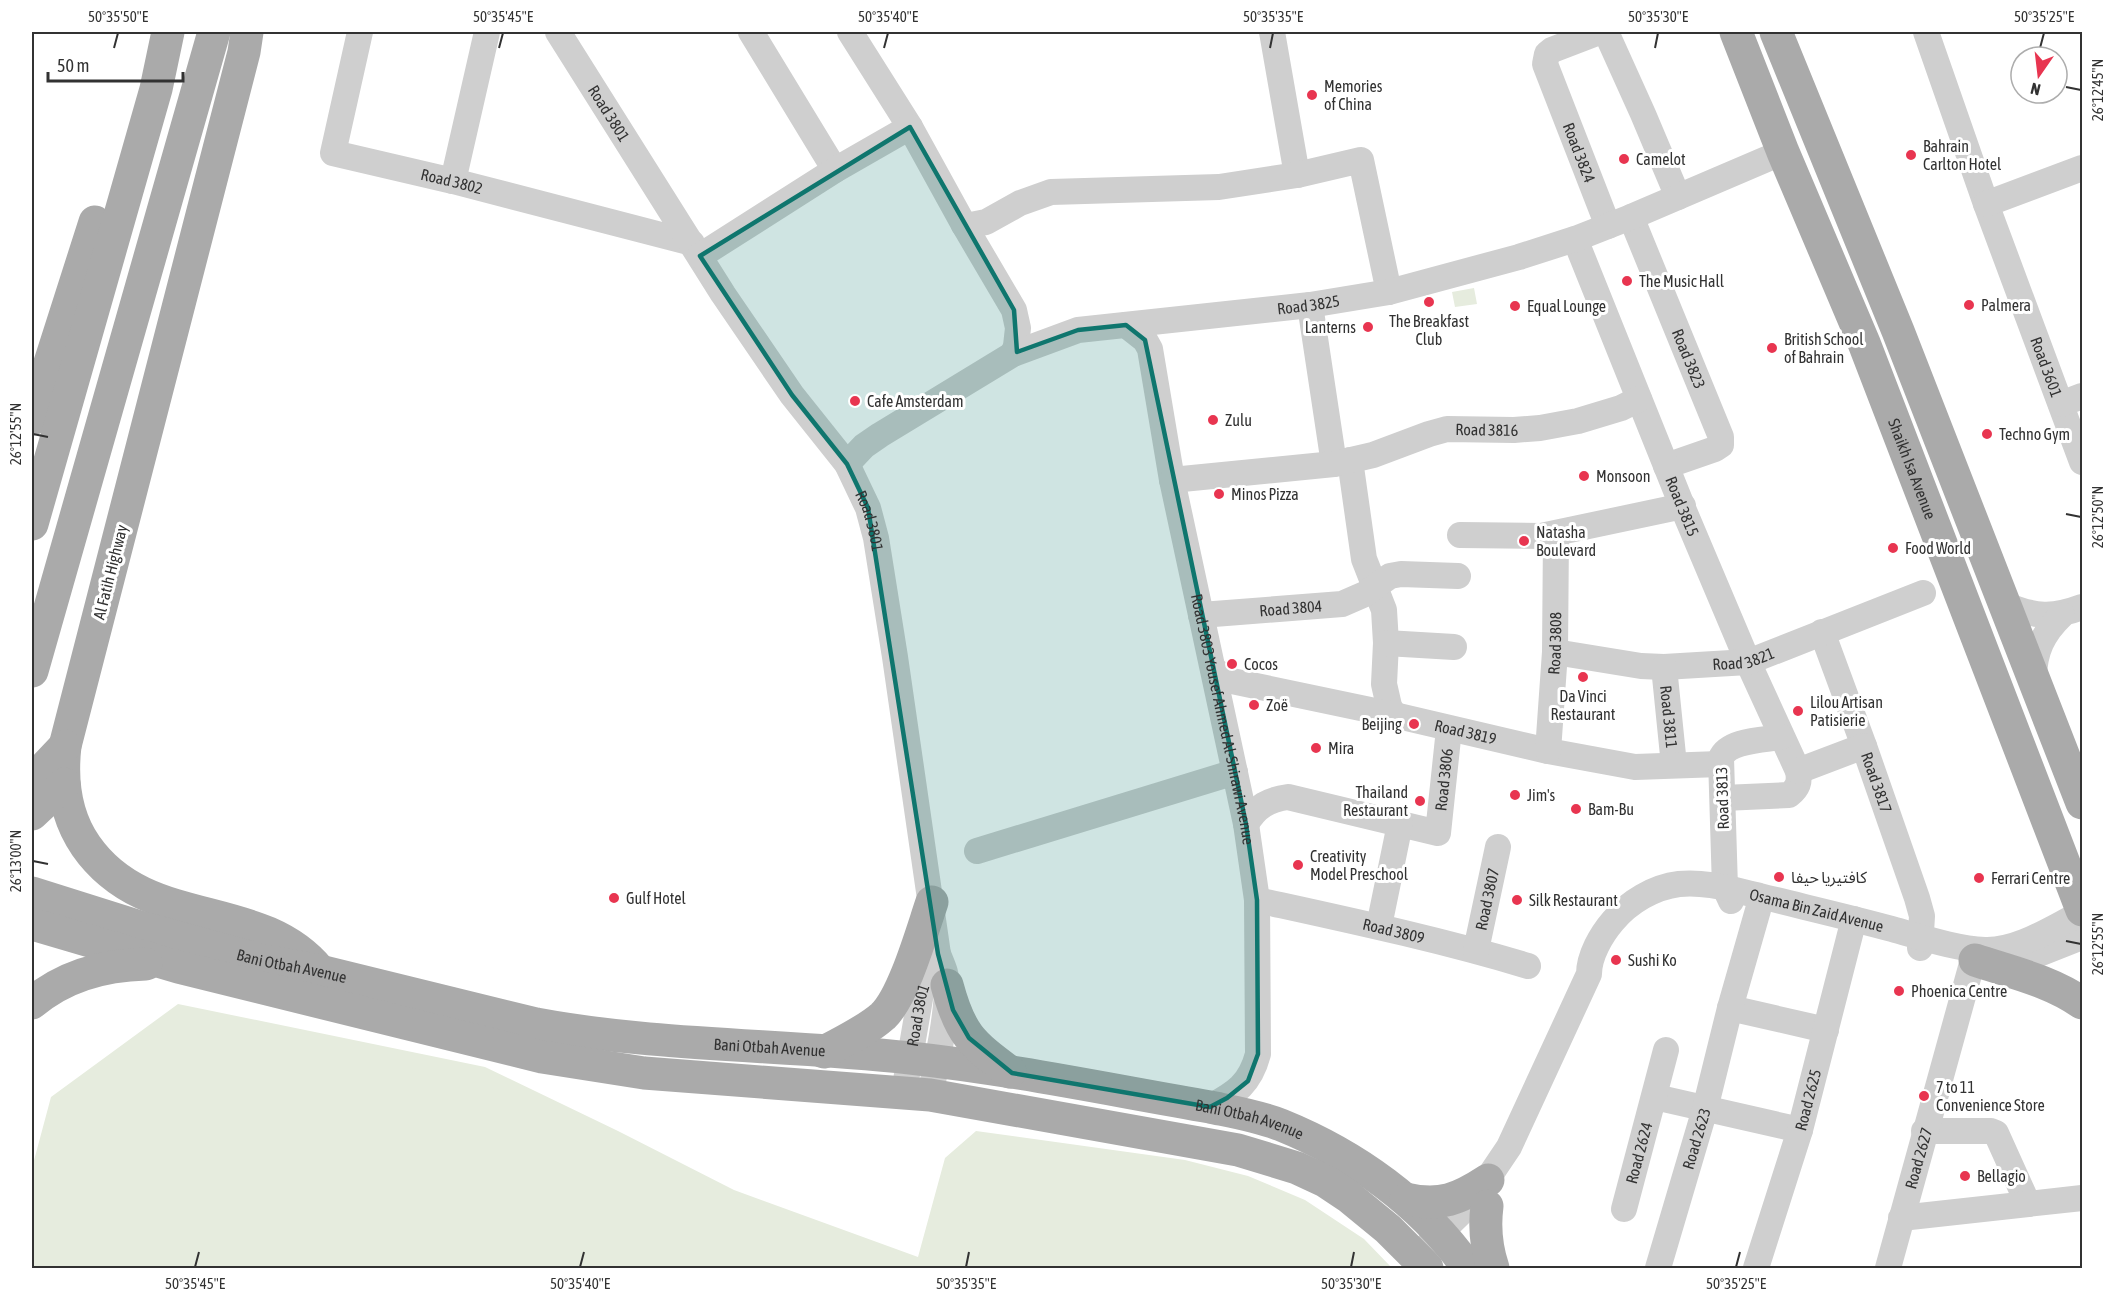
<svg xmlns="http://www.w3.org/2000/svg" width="2114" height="1300" font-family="'Asap Condensed','Noto Sans Arabic',sans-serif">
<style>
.green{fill:#e6ecde}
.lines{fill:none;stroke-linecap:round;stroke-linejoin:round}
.minor{stroke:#cfcfcf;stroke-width:26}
.major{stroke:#aaa;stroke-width:33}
.marked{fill:#0f766e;fill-opacity:0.2;stroke:#0f766e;stroke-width:4.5;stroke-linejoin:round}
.ticks{fill:none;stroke:#323232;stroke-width:2}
.poi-dot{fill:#e83550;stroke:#fff;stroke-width:2}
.labels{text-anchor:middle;stroke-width:6;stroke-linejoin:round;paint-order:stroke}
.poi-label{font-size:16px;fill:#323232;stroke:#fff;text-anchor:start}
.street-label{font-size:16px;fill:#323232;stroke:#fff}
.neatline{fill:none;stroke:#323232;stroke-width:2}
.ticks-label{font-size:15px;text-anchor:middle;fill:#323232}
</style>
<rect width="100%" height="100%" fill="#fff"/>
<path class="green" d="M1474 288 1477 304 1455 307 1452 292Z
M178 1004 485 1067 618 1131 734 1190 918 1257 945 1158 976 1131 1185 1160 1248 1176 1305 1200 1364 1239 1392 1268H32V1168L51 1097Z"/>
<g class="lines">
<g class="minor">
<path id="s1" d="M360 32 333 153 453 181 692 243"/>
<path id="s2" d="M558 32 723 294 792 395 847 464 868 508 876 538 895 657 938 954C942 964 947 974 947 985 947 1018 937 1062 930 1095"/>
<path d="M751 32 835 170"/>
<path d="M850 32 910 127 964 225 1014 310 1018 328 1016 346 1013 354"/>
<path d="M1272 32 1297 175"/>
<path id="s3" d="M1599 32 1552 50 1547 54 1545 64 1608 226"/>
<path d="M1606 32 1643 114 1678 197"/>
<path id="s4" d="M1926 32 1986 204 2082 462"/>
<path d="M453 181 487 32"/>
<path d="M1986 204 2082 168"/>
<path id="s5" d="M1631 217 1721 437V445L1715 449 1666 466"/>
<path d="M964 225H971L986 222 1020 203 1051 192 1219 187 1297 175 1361 160 1389 292"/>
<path id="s6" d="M1575 239 1685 513 1748 662 1798 771C1800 782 1798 788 1789 795L1723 798"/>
<path d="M700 256 835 170 910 127"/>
<path d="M1310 305 1334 464"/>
<path id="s7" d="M1126 325 1145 340 1150 349 1172 480 1246 824 1257 900 1258 1054C1250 1084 1236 1093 1210 1107"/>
<path d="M2061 404 2082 396"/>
<path d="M1350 460 1364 559 1384 610 1386 643 1384 684 1389 706 1394 715"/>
<path id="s8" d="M847 464 864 446 880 435 1013 354 1078 330 1310 305 1389 292 1519 257 1575 239 1631 217 1783 152"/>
<path id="s9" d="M1172 480 1334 464 1373 455 1429 434 1447 429 1514 430 1540 428 1578 421 1621 408 1639 399"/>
<path d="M1460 535 1541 536 1683 506"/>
<path d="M2006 605C2035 617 2053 618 2082 607"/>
<path id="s10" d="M1201 615 1342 604 1365 594 1390 576 1401 574 1458 576"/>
<path id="s11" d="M1822 632 1864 746 1917 898 1922 916 1920 948"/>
<path d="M1386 643 1454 647"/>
<path id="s12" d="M1555 652 1641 666 1664 667 1748 662 1923 593"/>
<path id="s13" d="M1664 667 1674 765"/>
<path id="s14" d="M1214 670 1232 681 1394 715 1548 751 1635 767 1720 764"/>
<path d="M2034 678C2034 652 2043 633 2062 615"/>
<path id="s15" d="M1548 751 1555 652 1556 534"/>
<path d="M1798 771 1864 746"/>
<path id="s16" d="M1246 824C1257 806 1268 800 1288 797L1438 833 1449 729"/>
<path d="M977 851 1235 772"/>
<path id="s17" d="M1257 900C1348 920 1438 939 1528 966"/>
<path d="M1731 901 1725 888 1721 758C1728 740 1764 740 1781 737"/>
<path d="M1379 926 1400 824"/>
<path id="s18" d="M1476 950 1498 847"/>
<path d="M2003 960 2039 954 2082 937"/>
<path d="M1730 1008 1826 1030"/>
<path id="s19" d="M904 1092 921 993 927 975 938 954"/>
<path d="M1655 1097 1800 1130"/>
<path d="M1924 1131H1991L1996 1133 2028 1204"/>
<path id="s20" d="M1624 1209 1666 1050"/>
<path d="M1901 1218 2082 1198"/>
<path id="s21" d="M1427 1246 1472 1202 1509 1147 1589 974C1589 956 1601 935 1613 921 1629 902 1654 887 1679 884 1706 881 1733 890 1760 896 1804 907 1848 917 1892 929 1921 937 1956 949 1985 950 2019 951 2053 927 2082 913"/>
<path id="s22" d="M1658 1268 1705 1109 1730 1008 1758 910"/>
<path id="s23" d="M1756 1268 1800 1130 1854 919"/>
<path id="s24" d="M1888 1268 1973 960"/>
</g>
<g class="major">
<path d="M247 32 244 52 65 746C61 781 65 816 86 846 146 932 259 897 319 970"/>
<path id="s25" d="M1736 32 1783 152 1864 343 2082 910"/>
<path d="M1776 32 1898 331 2082 803"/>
<path d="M32 419 95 222"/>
<path d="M32 524 156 89 168 32"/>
<path d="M32 671 214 32"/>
<path d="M32 781 65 746"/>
<path d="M32 814 64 784"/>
<path id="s26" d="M32 893 143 928 260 960 320 971 536 1024C660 1047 785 1044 910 1058 1011 1069 1111 1090 1210 1107 1234 1112 1258 1116 1281 1125 1355 1155 1422 1203 1468 1268"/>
<path d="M32 924 178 967 542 1057 644 1073 930 1095 1238 1150 1297 1168 1325 1181 1349 1197 1388 1229 1427 1268"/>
<path d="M1975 960C2011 972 2051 981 2082 1003"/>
<path d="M947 985C960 1034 971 1043 1010 1072"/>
<path d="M32 1003C64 976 105 965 146 964"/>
<path d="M824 1052C844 1041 866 1031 883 1016 904 996 922 931 932 902"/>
<path d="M1406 1199C1440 1207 1459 1199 1488 1180"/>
<path d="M1487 1206C1484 1229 1486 1247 1493 1268"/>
</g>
</g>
<path class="marked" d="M910 127 1014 310 1017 352 1078 330 1126 325 1145 340 1246 824 1257 900 1258 1054 1248 1081 1227 1098 1210 1107 1012 1073 969 1038 953 1010 938 954 868 508 847 464 792 395 700 256Z"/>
<path class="ticks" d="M114 48 118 33M499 48 503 33M884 48 888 33M1270 48 1273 33M1655 48 1658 33M2040 48 2044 33M2066 87 2081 90M33 434 48 437M2066 514 2081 517M33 861 48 864M2066 941 2081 944M195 1267 199 1252M580 1267 584 1252M966 1267 969 1252M1351 1267 1354 1252M1736 1267 1740 1252"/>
<g class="poi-dot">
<circle cx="1312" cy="95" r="6"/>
<circle cx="1911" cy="155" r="6"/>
<circle cx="1624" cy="159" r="6"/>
<circle cx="1627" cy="281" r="6"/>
<circle cx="1429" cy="302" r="6"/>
<circle cx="1969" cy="305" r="6"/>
<circle cx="1515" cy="306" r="6"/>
<circle cx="1368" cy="327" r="6"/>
<circle cx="1772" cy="348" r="6"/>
<circle cx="855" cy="401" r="6"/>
<circle cx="1213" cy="420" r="6"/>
<circle cx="1987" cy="434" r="6"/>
<circle cx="1584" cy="476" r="6"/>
<circle cx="1219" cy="494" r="6"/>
<circle cx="1524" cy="541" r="6"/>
<circle cx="1893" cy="548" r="6"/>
<circle cx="1232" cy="664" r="6"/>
<circle cx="1583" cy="677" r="6"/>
<circle cx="1254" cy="705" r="6"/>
<circle cx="1798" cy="711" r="6"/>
<circle cx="1414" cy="724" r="6"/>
<circle cx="1316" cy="748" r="6"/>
<circle cx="1515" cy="795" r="6"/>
<circle cx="1420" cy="801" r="6"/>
<circle cx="1576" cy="809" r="6"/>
<circle cx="1298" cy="865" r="6"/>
<circle cx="1779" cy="877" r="6"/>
<circle cx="1979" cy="878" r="6"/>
<circle cx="614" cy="898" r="6"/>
<circle cx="1517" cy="900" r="6"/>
<circle cx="1616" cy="960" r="6"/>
<circle cx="1899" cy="991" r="6"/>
<circle cx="1924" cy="1096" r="6"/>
<circle cx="1965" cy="1176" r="6"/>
</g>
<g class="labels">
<g class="poi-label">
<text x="1324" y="92">Memories<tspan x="1324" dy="18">of China</tspan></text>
<text x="1923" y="152">Bahrain<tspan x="1923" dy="18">Carlton Hotel</tspan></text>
<text x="1636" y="165">Camelot</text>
<text x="1639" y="287">The Music Hall</text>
<text x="1981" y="311">Palmera</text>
<text x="1527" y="312">Equal Lounge</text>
<text x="1429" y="327" text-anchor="middle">The Breakfast<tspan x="1429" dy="18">Club</tspan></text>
<text x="1356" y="333" text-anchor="end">Lanterns</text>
<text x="1784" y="345">British School<tspan x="1784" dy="18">of Bahrain</tspan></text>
<text x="867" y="407">Cafe Amsterdam</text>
<text x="1225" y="426">Zulu</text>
<text x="1999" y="440">Techno Gym</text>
<text x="1596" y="482">Monsoon</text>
<text x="1231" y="500">Minos Pizza</text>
<text x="1536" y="538">Natasha<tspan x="1536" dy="18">Boulevard</tspan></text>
<text x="1905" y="554">Food World</text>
<text x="1244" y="670">Cocos</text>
<text x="1583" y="702" text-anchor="middle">Da Vinci<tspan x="1583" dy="18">Restaurant</tspan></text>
<text x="1810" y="708">Lilou Artisan<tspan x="1810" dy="18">Patisierie</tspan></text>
<text x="1266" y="711">Zoë</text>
<text x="1402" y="730" text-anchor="end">Beijing</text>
<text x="1328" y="754">Mira</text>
<text x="1408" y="798" text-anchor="end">Thailand<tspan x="1408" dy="18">Restaurant</tspan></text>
<text x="1527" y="801">Jim's</text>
<text x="1588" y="815">Bam-Bu</text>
<text x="1310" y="862">Creativity<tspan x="1310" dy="18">Model Preschool</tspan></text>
<text x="1791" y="883">كافتيريا حيفا</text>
<text x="1991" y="884">Ferrari Centre</text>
<text x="626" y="904">Gulf Hotel</text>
<text x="1529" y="906">Silk Restaurant</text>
<text x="1628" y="966">Sushi Ko</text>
<text x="1911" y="997">Phoenica Centre</text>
<text x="1936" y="1093">7 to 11<tspan x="1936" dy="18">Convenience Store</tspan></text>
<text x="1977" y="1182">Bellagio</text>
</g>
<g class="street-label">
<text dy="6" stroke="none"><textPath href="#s2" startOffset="96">Road 3801</textPath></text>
<text dy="6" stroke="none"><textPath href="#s3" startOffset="162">Road 3824</textPath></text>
<text dy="6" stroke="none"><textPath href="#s1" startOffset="246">Road 3802</textPath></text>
<text dy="6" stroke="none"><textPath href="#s8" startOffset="501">Road 3825</textPath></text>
<text dy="6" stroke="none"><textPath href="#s5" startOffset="153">Road 3823</textPath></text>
<text dy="6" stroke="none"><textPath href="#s4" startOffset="356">Road 3601</textPath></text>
<text dy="6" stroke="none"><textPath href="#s9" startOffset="321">Road 3816</textPath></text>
<text dy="6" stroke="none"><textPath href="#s25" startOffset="471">Shaikh Isa Avenue</textPath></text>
<text dy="6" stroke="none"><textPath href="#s6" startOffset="288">Road 3815</textPath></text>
<text dy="6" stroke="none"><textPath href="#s2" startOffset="582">Road 3801</textPath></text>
<text transform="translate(110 572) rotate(-76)" y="6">Al Fatih Highway</text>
<text dy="6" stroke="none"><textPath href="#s10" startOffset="90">Road 3804</textPath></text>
<text dy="6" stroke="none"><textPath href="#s15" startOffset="108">Road 3808</textPath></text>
<text dy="6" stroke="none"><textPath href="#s12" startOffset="190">Road 3821</textPath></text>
<text dy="6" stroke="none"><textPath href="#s13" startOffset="50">Road 3811</textPath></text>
<text dy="6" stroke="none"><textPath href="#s7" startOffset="412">Road 3803 Yousef Ahmed Al-Shirawi Avenue</textPath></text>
<text dy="6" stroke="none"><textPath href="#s14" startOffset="260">Road 3819</textPath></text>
<text dy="6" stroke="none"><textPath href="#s16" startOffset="260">Road 3806</textPath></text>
<text dy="6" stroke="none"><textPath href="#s11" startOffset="160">Road 3817</textPath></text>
<text transform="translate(1722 798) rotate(-92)" y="6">Road 3813</text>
<text dy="6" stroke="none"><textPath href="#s18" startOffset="52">Road 3807</textPath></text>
<text dy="6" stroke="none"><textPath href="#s21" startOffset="597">Osama Bin Zaid Avenue</textPath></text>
<text dy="6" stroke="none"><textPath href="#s17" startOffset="140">Road 3809</textPath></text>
<text dy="6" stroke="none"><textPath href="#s26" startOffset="270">Bani Otbah Avenue</textPath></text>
<text dy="6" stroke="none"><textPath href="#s19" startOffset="78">Road 3801</textPath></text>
<text dy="6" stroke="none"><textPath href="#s26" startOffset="756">Bani Otbah Avenue</textPath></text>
<text dy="6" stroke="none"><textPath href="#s23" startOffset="176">Road 2625</textPath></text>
<text dy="6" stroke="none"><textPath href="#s26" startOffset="1242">Bani Otbah Avenue</textPath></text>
<text dy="6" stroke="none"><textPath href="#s22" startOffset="135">Road 2623</textPath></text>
<text dy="6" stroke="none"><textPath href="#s20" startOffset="58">Road 2624</textPath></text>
<text dy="6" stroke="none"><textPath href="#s24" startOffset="114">Road 2627</textPath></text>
</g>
</g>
<rect width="2114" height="1300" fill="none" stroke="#ffffff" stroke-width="66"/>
<g transform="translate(2039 75) rotate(194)"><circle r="28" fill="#ffffff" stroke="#adadad" stroke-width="1.5"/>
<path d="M0-4.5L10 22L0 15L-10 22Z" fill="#e83550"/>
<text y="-9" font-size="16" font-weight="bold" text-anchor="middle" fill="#323232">N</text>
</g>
<path d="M48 72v9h135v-9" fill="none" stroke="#323232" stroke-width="3"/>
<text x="57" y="72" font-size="18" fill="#323232" stroke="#ffffff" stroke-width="4.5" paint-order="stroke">50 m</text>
<rect x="33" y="33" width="2048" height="1234" class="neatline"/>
<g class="ticks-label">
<text x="118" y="22">50°35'50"E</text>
<text x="503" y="22">50°35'45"E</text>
<text x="888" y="22">50°35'40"E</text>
<text x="1273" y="22">50°35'35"E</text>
<text x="1658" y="22">50°35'30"E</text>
<text x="2044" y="22">50°35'25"E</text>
<text transform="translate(2098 90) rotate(-90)" y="5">26°12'45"N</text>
<text transform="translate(16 434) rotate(-90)" y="5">26°12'55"N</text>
<text transform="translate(2098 517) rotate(-90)" y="5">26°12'50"N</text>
<text transform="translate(16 861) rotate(-90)" y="5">26°13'00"N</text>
<text transform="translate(2098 944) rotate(-90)" y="5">26°12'55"N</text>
<text x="195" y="1289">50°35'45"E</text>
<text x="580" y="1289">50°35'40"E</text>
<text x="966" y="1289">50°35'35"E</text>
<text x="1351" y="1289">50°35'30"E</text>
<text x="1736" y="1289">50°35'25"E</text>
</g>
</svg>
